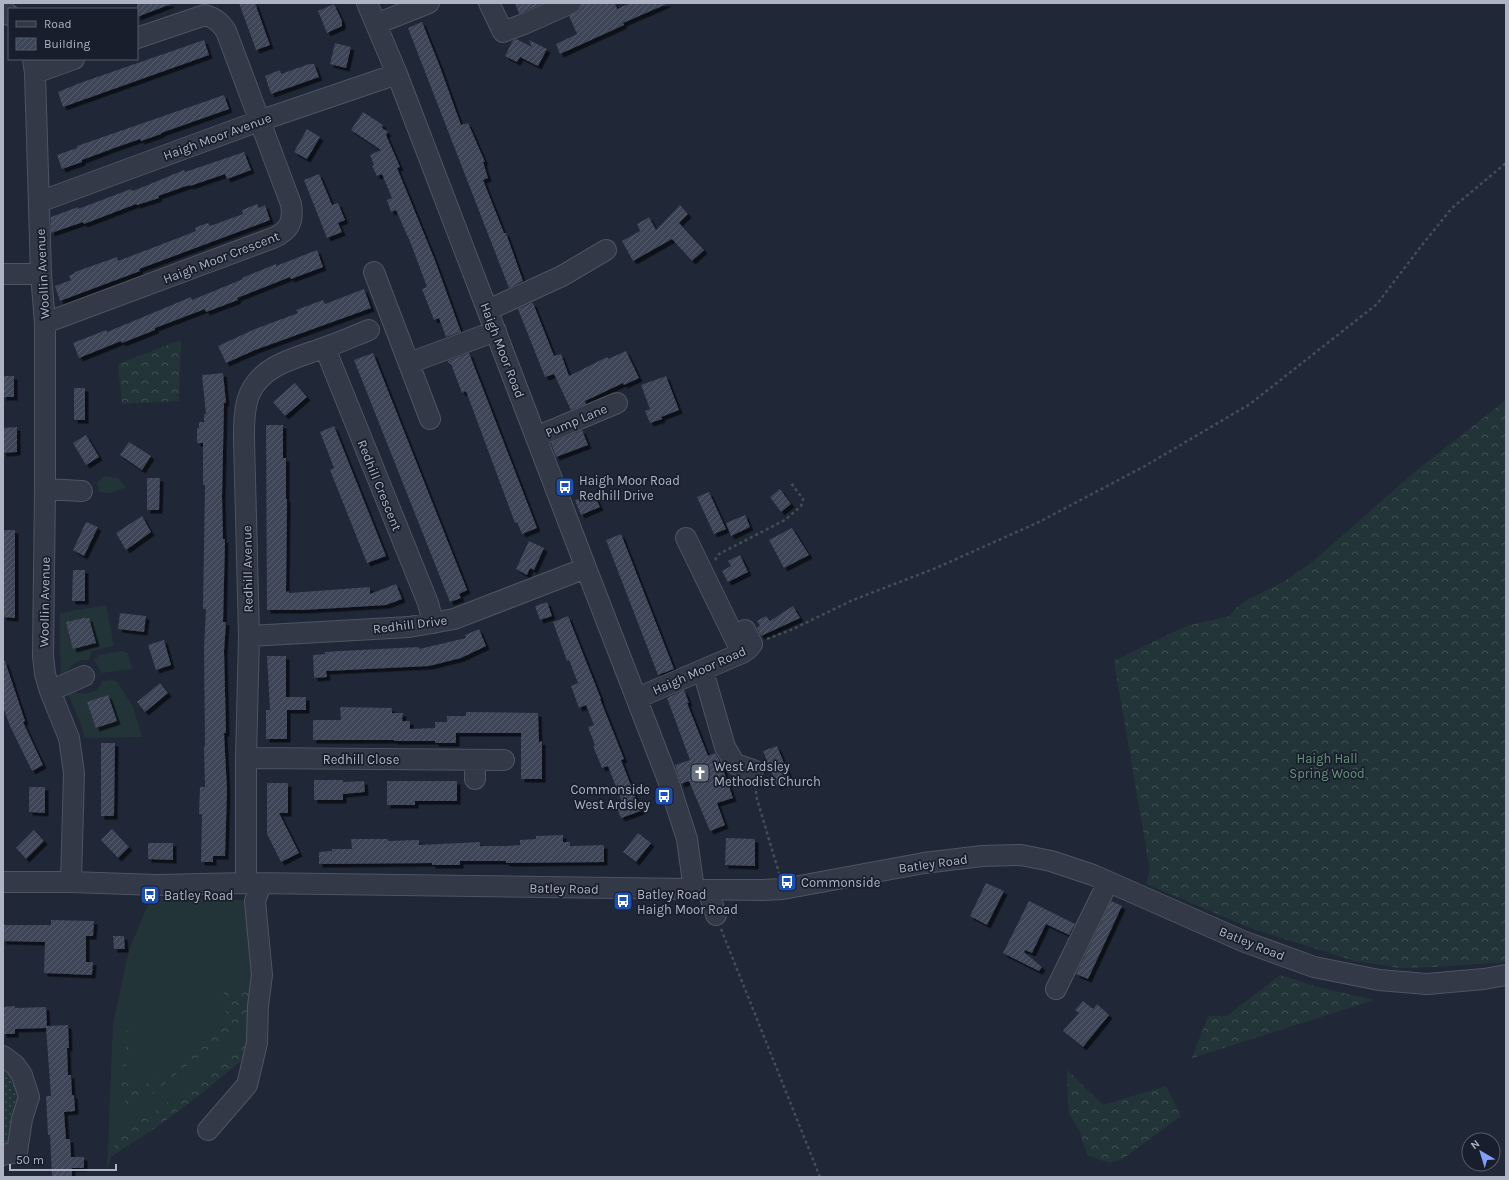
<svg xmlns="http://www.w3.org/2000/svg" width="1509" height="1180" font-family="Karla,sans-serif">
<style>
.grass{fill:#233439}
.forest{fill:url(#forest-crowns)}
.park{fill:url(#park-dots)}
.building{fill:url(#building-hatch);filter:url(#shadow)}
.lines{fill:none;stroke-linecap:round;stroke-linejoin:round}
.minor-casing{stroke:#4e5462;stroke-width:22}
.path{stroke:#405055;stroke-width:2.5;stroke-dasharray:3 3;stroke-linecap:butt}
.minor{stroke:#343947;stroke-width:20}
.labels{text-anchor:middle;stroke-width:3.5;stroke-linejoin:round;paint-order:stroke}
.street-label{font-size:13px;fill:#aeb4c4;stroke:#191e2c}
.poi-label{font-size:13px;fill:#aeb4c4;stroke:#191e2c;text-anchor:start}
.park-label{font-size:13px;fill:#669477;stroke:#191e2c}
</style>
<defs>
<pattern id="forest-crowns" width="20" height="18" patternUnits="userSpaceOnUse"><rect width="20" height="18" fill="#233439"/><path d="M2 6a3 3 0 1 1 6 0M12 15a3 3 0 1 1 6 0" fill="none" stroke="#404f54"/></pattern>
<pattern id="park-dots" width="8" height="8" patternUnits="userSpaceOnUse"><rect width="8" height="8" fill="#233439"/><path d="M2 2h.1M6 6h.1" fill="none" stroke="#404f54" stroke-width="1.8" stroke-linecap="round"/></pattern>
<pattern id="building-hatch" width="6" height="6" patternUnits="userSpaceOnUse"><rect width="6" height="6" fill="#3c4457"/><path d="M-1 1l2-2M0 6l6-6M5 7l2-2" fill="none" stroke="#565d6e"/></pattern>
<filter id="shadow"><feDropShadow dx="3.5" dy="3.5" stdDeviation="0" flood-color="#0009"/></filter>
</defs>
<rect width="100%" height="100%" fill="#202737"/>
<path class="grass" d="M105 476 118 478 126 487 112 493 99 492 97 482Z
M106 605 114 646 92 651 89 660C68 659 73 672 61 674L60 651V613Z
M123 651 128 653 132 669 102 673 94 660 99 655Z
M113 680 117 682 133 706 142 737 85 738 80 722 68 694 71 691C84 695 97 696 102 681Z
M151 897 244 900 264 1034 157 1110 118 1133 107 1171 113 1023 129 950Z"/>
<path class="forest" d="M181 340 179 401 122 404 118 364Z
M1506 400V962L1436 967 1399 968 1355 961 1253 929 1146 884 1150 870 1114 661 1186 626 1230 616 1236 608 1247 600 1283 582 1311 563 1418 469Z
M1280 975 1314 986 1374 1000 1192 1058 1208 1016H1227Z
M223 987H259L250 1011 238 1023 233 1030 144 1100 125 1110V1095L120 1081 128 1040 123 1031H131L124 1081 135 1091 162 1074 227 1024Z
M258 1033 264 1042 201 1094 161 1124 111 1157 118 1133 157 1110 197 1081Z
M1067 1070 1103 1105 1166 1086 1181 1116 1124 1158 1109 1163 1087 1155 1080 1132 1069 1113 1068 1101Z"/>
<path class="park" d="M3 1069C28 1086 16 1114 11 1139L3 1145Z"/>
<path class="building" d="M137 3H171V4L137 17Z
M239 3H255L270 45 256 50Z
M515 3H543L519 14Z
M585 3H615L617 9 630 3H669L623 23 624 25 560 54 556 44 577 34 569 16 580 10 582 4Z
M334 4 342 21V26L327 33 318 11Z
M422 22 440 67 461 125 468 123 485 162H483L488 178 483 180 504 233H506L523 281 509 288 408 28Z
M516 39 532 47 529 40 547 49 538 66 520 57 517 62 505 56 513 40Z
M204 40 209 55 63 107 58 92 80 83Z
M335 43 351 47 346 68 330 64Z
M309 64H314L319 77 271 94 265 76 280 70 281 74Z
M224 95 229 109 161 133V134L141 141 140 139 117 147 82 160V162L62 169 57 155 77 148V146Z
M363 112 383 125 382 128 388 132 386 135 400 167 397 168 434 258 461 332 446 337 439 318 434 320 422 289 427 287 411 244 396 210 391 212 387 200 392 198 382 174 377 176 372 166 374 165 370 155 381 150 351 130Z
M307 129 320 137 307 159 294 152Z
M244 152 251 170 227 179 225 174 190 186 189 185 158 196 159 198 137 205 136 204 84 224 83 222 51 233V217L78 207V209L131 189 132 191 143 187 184 170 185 172Z
M319 174 332 205 338 203 345 220 338 223 342 232 327 238 304 180Z
M257 204 259 208 265 205 270 220 182 253 139 269 140 271 60 301 55 286 71 280 69 276 75 273V272L117 257 118 261 186 235 196 231 195 228 202 225 208 223 210 226 243 214 242 210Z
M680 205 688 214 679 223 704 250 692 261 672 239 633 261 622 241 640 231 637 224 649 217 656 230Z
M317 250 323 267 291 279 290 277 237 298 238 300 206 312 205 309 155 328V330L122 343 121 341 79 358 73 343 106 330 107 332 191 297 192 300 243 279 242 278 276 264V266Z
M364 289 371 308 255 350 226 363 218 346 255 329 298 313 296 310 323 300 325 304Z
M531 303H533L554 356 561 354 569 376 607 357 608 359 626 351 639 378 624 385 623 383 585 401 586 404 571 410 554 374 545 377 518 309Z
M373 353 467 590 459 594 461 598 450 602 354 360Z
M469 353 537 528 522 534 517 522 515 523 466 391 462 393 451 364H449L448 361Z
M223 373 226 403H224L222 497 223 539H225L223 622H226L224 651 226 733H224L227 790 225 856H213V862H201L202 814H199L200 787H205L204 746H205L204 648 206 609H203L205 485H203V443H197V428H199V422H204V414H206L202 375Z
M3 376H14V397H3Z
M666 376 679 410 661 417 662 419 650 423 645 411 650 409 641 385Z
M295 383 307 397 285 416 273 402Z
M74 388H85V420H74Z
M266 425H283V458H286V499H287L286 592 289 591V593L370 587V594L396 584 402 599 386 605 303 610H267Z
M334 426 386 556 367 563 330 470 334 468 320 432Z
M17 427V452L3 453V428Z
M582 430 588 445 556 457 551 443Z
M86 435 99 457 86 465 73 443Z
M129 442 151 456 142 470 120 455Z
M147 478H160L159 510H147Z
M780 489 791 504 781 512 770 497Z
M593 492 600 507 581 515 575 500Z
M709 492 726 529 714 534 697 497Z
M745 515 750 527 731 536 726 523Z
M142 516 151 532 126 550 116 533Z
M86 522 98 527 84 556 73 550Z
M792 528 809 555 784 568 769 540Z
M3 530H15V618L3 617Z
M621 534 674 669 658 675 606 540Z
M529 541 544 548 534 570 530 568 527 575 516 569Z
M740 555 748 572 728 582 722 571 731 566 728 561Z
M73 570H85V601H72Z
M547 602 552 616 540 620 535 606Z
M793 606 800 618 761 636 757 628 760 626 757 621 766 616 770 621Z
M120 613 146 616 144 632 118 629Z
M568 616 601 699H600L624 759 621 760 641 811 621 818 617 808 623 805 608 766 602 768 593 746 595 745 588 727 594 725 586 705 579 708 571 686 578 683 569 660 567 661 553 622Z
M84 618H89L96 643 73 649 66 622Z
M479 629 486 646 461 658 429 666 326 671 327 677 314 678 313 655 325 654V652L340 651 419 647V649L466 638 465 635Z
M164 640 171 665 156 670 148 645Z
M267 656H286V697H306V710H287V739H266V710H270Z
M3 661H5L25 721 23 722 43 765 32 771 10 726 3 707Z
M160 683 168 693 145 712 137 702Z
M684 690 689 703H687L708 756 715 753 721 763 733 798 717 803 725 825 710 831 689 781 681 784 675 765 690 760 667 698Z
M108 695 117 721 96 728 87 702Z
M340 707 392 708V713H403L402 721H410V729L435 728V722H447V716H466V712L538 713 539 742 542 741V779H521V733H456V743H435V741H394V740H313V720H341Z
M101 743H115L114 816H101Z
M777 746 791 780 777 786 763 751Z
M314 780H343V782L364 781 365 792 343 794V800H314Z
M387 781H457V801H415V805H387Z
M267 783H288V813H279L299 853 281 862 267 834Z
M29 787H45V813L29 812Z
M112 829 129 847 118 858 101 840Z
M34 830 44 841 26 859 16 848Z
M638 833 651 843 636 862 623 852Z
M563 835V842H570V846L604 845V862L506 863V861H460V865H432V863L319 864V852L332 851V849H352L351 839H388V841L419 840V845L480 842V846H506L520 845V840L536 839V836Z
M726 838 755 839V866L725 865Z
M148 843H173V860L148 859Z
M986 883 1004 891 987 925 970 916Z
M1029 901 1075 924 1069 935 1046 924 1032 953 1025 950 1024 952 1042 967 1039 971 1003 953Z
M1111 901 1122 906 1088 979 1076 974Z
M51 920 94 921 93 936H86V962H93L92 975 44 973 45 942 3 941V925H51Z
M113 936H124L125 949H114Z
M1083 1001 1093 1009 1097 1004 1109 1015 1083 1047 1063 1031 1079 1013 1075 1010Z
M15 1006V1008L46 1007 47 1026 68 1025 69 1048H67L68 1075H71L72 1095H74L75 1111 64 1112 66 1139H70L71 1157H84V1168H72V1177H52L50 1135H48L46 1096H51L46 1028 15 1029V1034H3V1007Z"/>
<g class="lines">
<defs>
<path id="minor" d="M367 3 397 74 586 568 668 780 687 839 694 890
M489 3 503 32 524 24 571 3
M3 9 9 15
M376 24 429 3
M33 59 35 73 41 274 45 323V489L43 656 45 674 50 691 69 738 74 773 71 882
M35 73 74 59
M39 202 259 121 397 74
M374 272 430 419
M3 274H41
M488 310 562 276 606 250
M45 323 273 238C289 231 294 222 291 204L226 31C220 22 215 18 205 15L137 38
M325 348 428 603 433 623
M409 363 496 331
M536 437 617 403
M45 489 82 491
M686 538 742 653
M249 636 409 627 454 619 586 568
M703 671 725 747 735 764 753 770
M50 691 84 676
M637 698 742 653 749 648 752 644 745 630
M246 758 504 760
M475 779V760
M3 882H71L156 885 246 883 762 890 783 889 924 863 982 856 1021 855 1051 861 1093 875 1245 942 1314 967 1379 980 1427 984 1484 979 1506 975
M246 883V758L249 636 244 439C244 424 244 407 250 393 263 364 297 358 323 348 339 343 354 336 369 330
M708 890 716 915
M1056 989 1108 882
M3 1056 15 1065 22 1075 29 1097 22 1119 17 1152 3 1155
M208 1130 247 1085 257 1043 258 1006 262 975 255 901 261 884"/>
</defs>
<use href="#minor" class="minor-casing"/>
<path class="path" d="M715 560 719 554 785 520 801 506 803 499 791 483
M767 639 793 629 853 600 936 568 1039 522 1145 466 1250 404 1377 304 1422 245 1452 208 1506 163
M755 785 757 799 779 873
M721 929 820 1177"/>
<use href="#minor" class="minor"/>
</g>
<defs>
<symbol id="bus-square" viewBox="-11 -11 22 22"><rect x="-9" y="-9" width="18" height="18" rx="4" fill="#1a4fb4" stroke="#191e2c"/><path d="M-5-6H5V4H4V6H2V4H-2V6H-4V4H-5ZM-3.5-4V0h7V-4ZM-3.5 1.2v1.5H-2V1.2ZM2 1.2v1.5H3.5V1.2Z" fill="#fff"/></symbol>
<symbol id="church-square" viewBox="-11 -11 22 22"><rect x="-9" y="-9" width="18" height="18" rx="4" fill="#6b7280" stroke="#191e2c"/><path d="M-1.2-6h2.4v3.5h3.3v2.4h-3.3V6h-2.4V-.1h-3.3v-2.4h3.3Z" fill="#fff"/></symbol>
</defs>
<g fill-rule="evenodd">
<use href="#bus-square" x="554" y="476" width="22" height="22"/>
<use href="#church-square" x="689" y="762" width="22" height="22"/>
<use href="#bus-square" x="653" y="785" width="22" height="22"/>
<use href="#bus-square" x="776" y="871" width="22" height="22"/>
<use href="#bus-square" x="139" y="884" width="22" height="22"/>
<use href="#bus-square" x="612" y="890" width="22" height="22"/>
</g>
<g class="labels">
<g class="street-label">
<text transform="translate(217 136) rotate(-20)" y="5">Haigh Moor Avenue</text>
<text transform="translate(221 257) rotate(-21)" y="5">Haigh Moor Crescent</text>
<text transform="translate(42 274) rotate(-93)" y="5">Woollin Avenue</text>
<text transform="translate(503 350) rotate(69)" y="5">Haigh Moor Road</text>
<text transform="translate(576 420) rotate(-23)" y="5">Pump Lane</text>
<text transform="translate(380 485) rotate(68)" y="5">Redhill Crescent</text>
<text transform="translate(247 569) rotate(-91)" y="5">Redhill Avenue</text>
<text transform="translate(44 602) rotate(-89)" y="5">Woollin Avenue</text>
<text transform="translate(410 624) rotate(-7)" y="5">Redhill Drive</text>
<text transform="translate(699 670) rotate(-24)" y="5">Haigh Moor Road</text>
<text x="361" y="764">Redhill Close</text>
<text transform="translate(933 863) rotate(-8)" y="5">Batley Road</text>
<text transform="translate(564 888) rotate(1)" y="5">Batley Road</text>
<text transform="translate(1252 943) rotate(22)" y="5">Batley Road</text>
</g>
<g class="poi-label">
<text x="579" y="485">Haigh Moor Road<tspan x="579" dy="15">Redhill Drive</tspan></text>
<text x="714" y="771">West Ardsley<tspan x="714" dy="15">Methodist Church</tspan></text>
<text x="650" y="794" text-anchor="end">Commonside<tspan x="650" dy="15">West Ardsley</tspan></text>
<text x="801" y="887">Commonside</text>
<text x="637" y="899">Batley Road<tspan x="637" dy="15">Haigh Moor Road</tspan></text>
<text x="164" y="900">Batley Road</text>
</g>
<g class="park-label">
<text x="1327" y="763">Haigh Hall<tspan x="1327" dy="15">Spring Wood</tspan></text>
</g>
</g>
<rect width="1509" height="1180" fill="none" stroke="#aeb4c4" stroke-width="8"/>
<rect x="8" y="8" width="130" height="52" fill="#191e2c" stroke="#555a69"/>
<rect x="16" y="21" width="20" height="6" fill="#343947" stroke="#555a69"/>
<text x="44" y="28" font-size="12" fill="#aeb4c4">Road</text>
<rect x="16" y="38" width="20" height="12" fill="url(#building-hatch)" stroke="#555a69"/>
<text x="44" y="48" font-size="12" fill="#aeb4c4">Building</text>
<g transform="translate(1481 1152) rotate(322)"><circle r="19" fill="#191e2c" stroke="#555a69"/>
<path d="M0-3L7 15L0 10L-7 15Z" fill="#819ff6"/>
<text y="-6" font-size="11" font-weight="bold" text-anchor="middle" fill="#aeb4c4">N</text>
</g>
<path d="M10 1164v6h106v-6" fill="none" stroke="#aeb4c4" stroke-width="2"/>
<text x="16" y="1164" font-size="12" fill="#aeb4c4" stroke="#191e2c" stroke-width="3" paint-order="stroke">50 m</text>
</svg>
